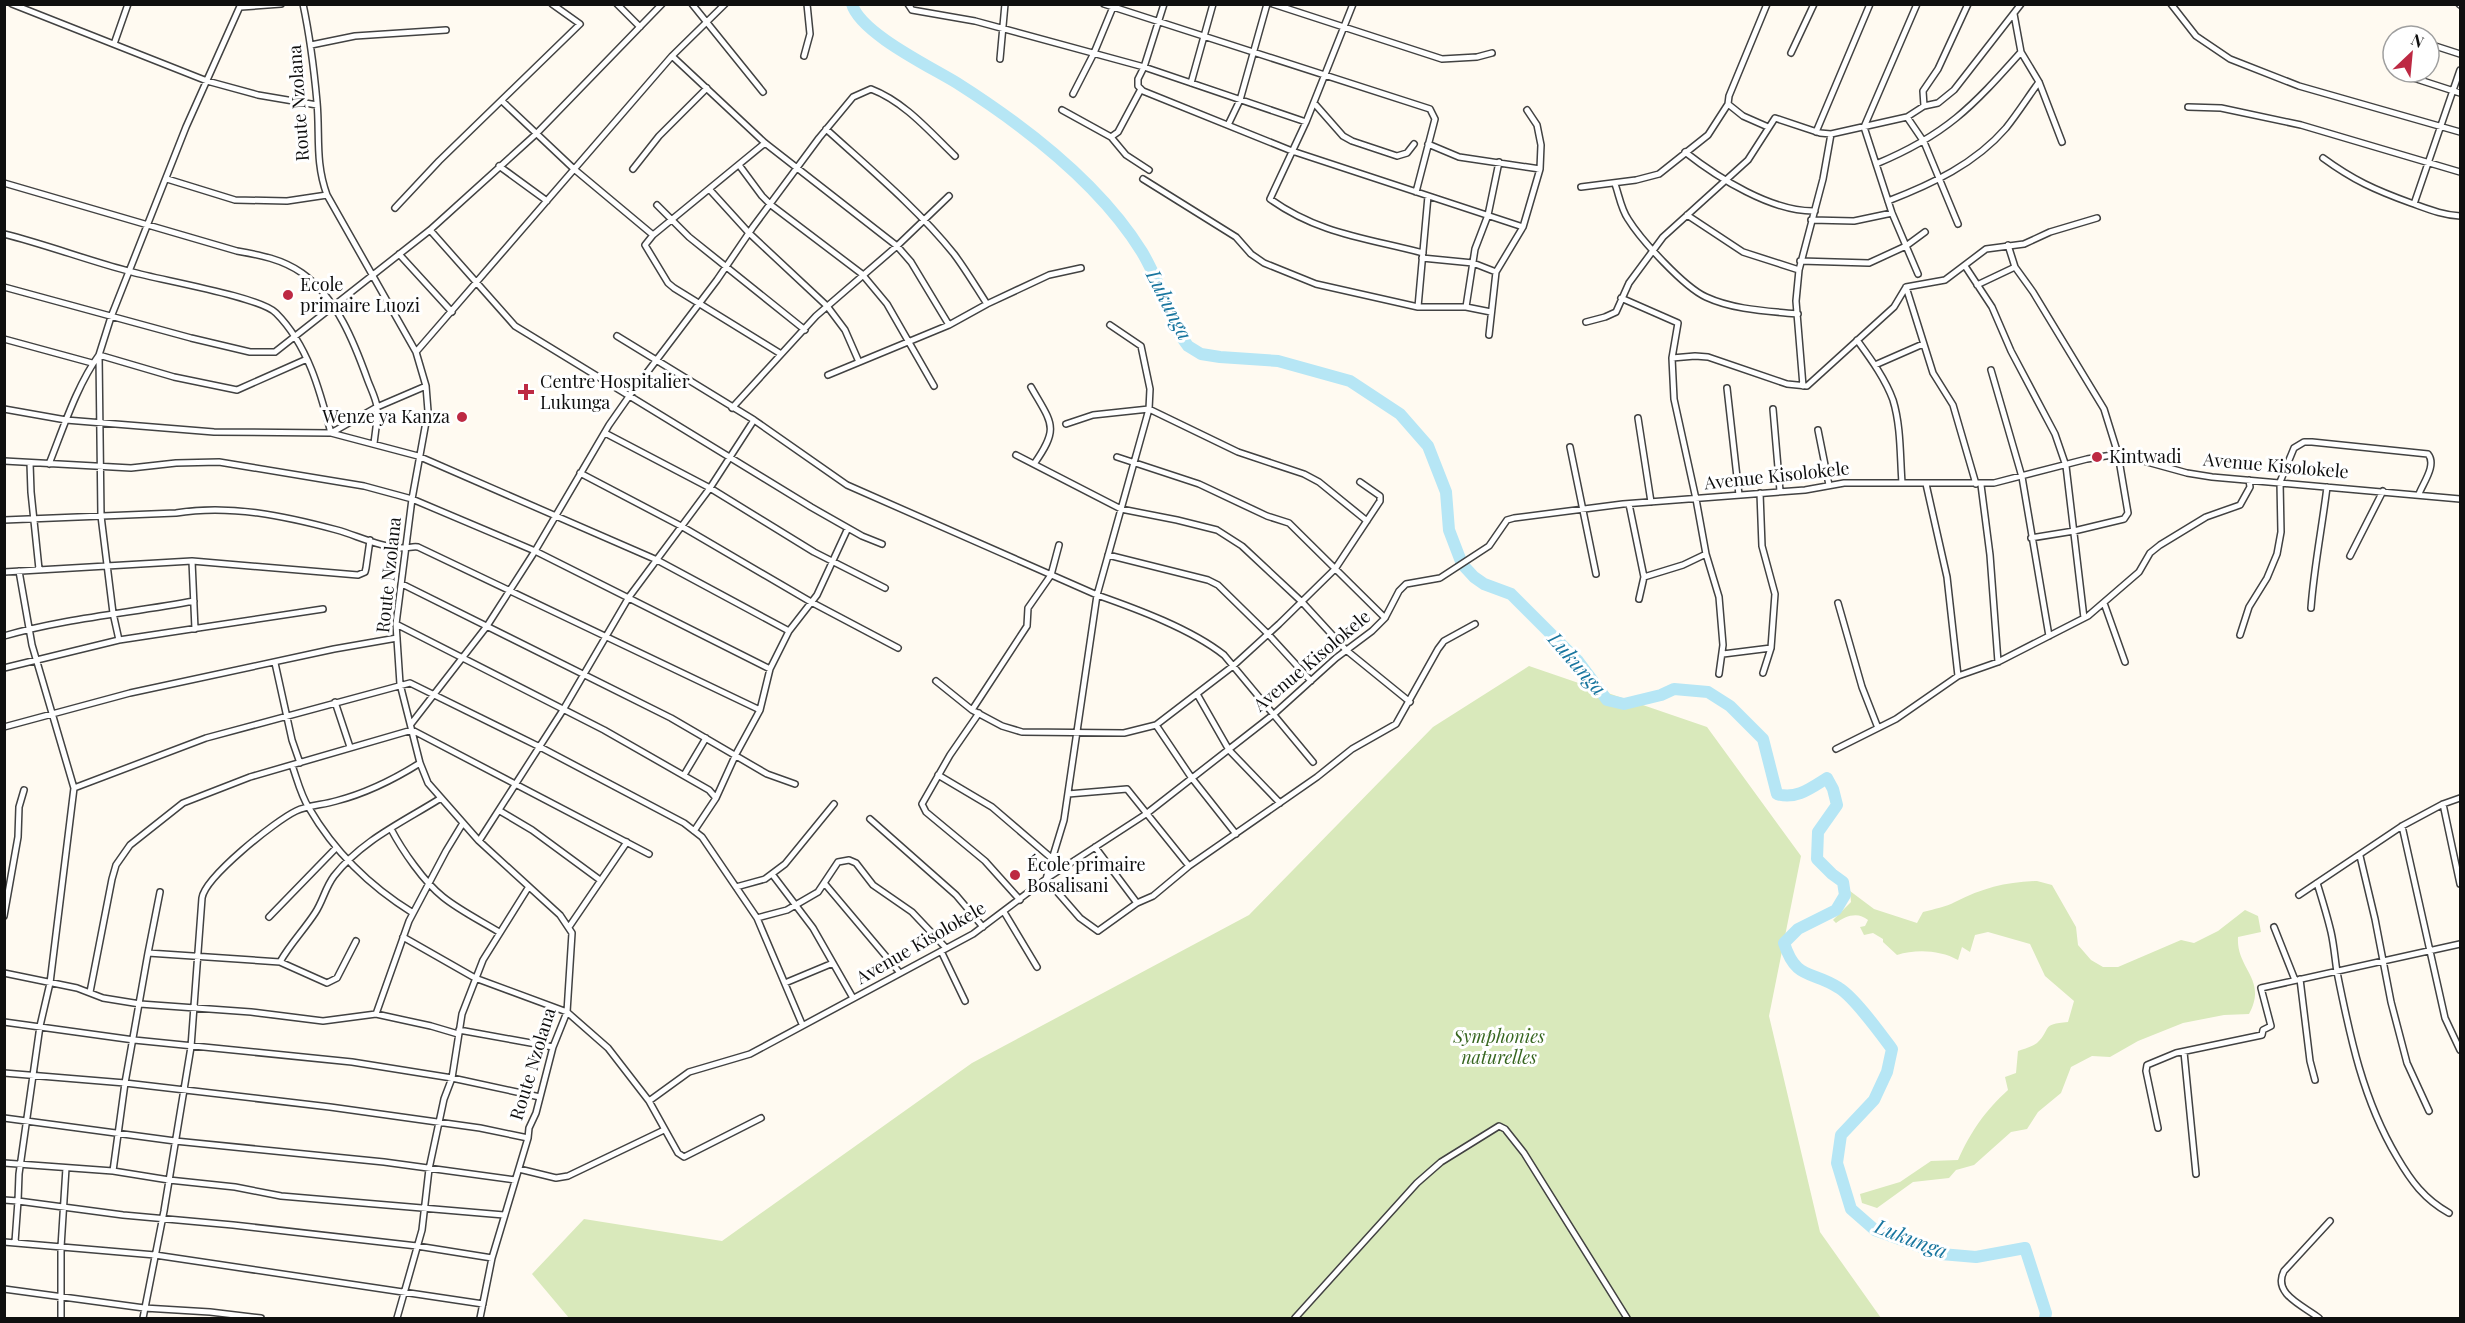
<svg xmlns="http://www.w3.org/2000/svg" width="2465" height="1323" font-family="'Playfair Display',serif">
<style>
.green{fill:#d9e9bb}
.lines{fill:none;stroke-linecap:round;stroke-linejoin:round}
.river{stroke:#b6e6f5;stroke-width:12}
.minor-casing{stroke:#424242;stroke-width:8}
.minor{stroke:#fff;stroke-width:5}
.poi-dot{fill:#bd2943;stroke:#fff;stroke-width:2}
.labels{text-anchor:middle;stroke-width:6;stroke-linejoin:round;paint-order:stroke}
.street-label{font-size:18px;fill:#0f0f0f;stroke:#fff}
.poi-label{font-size:18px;fill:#0f0f0f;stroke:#fff;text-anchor:start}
.park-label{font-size:18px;font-style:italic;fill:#376620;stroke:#fff}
.water-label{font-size:20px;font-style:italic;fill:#19769f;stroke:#fff}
</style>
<rect width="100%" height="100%" fill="#fffaf1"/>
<path class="green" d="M1529 666 1707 727 1801 856 1769 1016 1820 1232 1881 1318H569L532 1274 584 1219 722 1241 972 1063 1249 915 1433 727Z
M2037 881 2052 885 2076 927 2078 945 2091 960 2103 967H2118L2181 940 2194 943 2218 931 2245 910 2258 916 2261 932 2238 937C2236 969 2268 979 2249 1014L2224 1015 2183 1023 2138 1041 2110 1057 2092 1056 2071 1067 2061 1093 2038 1112 2027 1129 2011 1132 1974 1165 1956 1170 1949 1178 1913 1182 1877 1208 1862 1203 1860 1194 1900 1182 1931 1161 1958 1160C1971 1131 1985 1111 2008 1090L2005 1077 2016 1073 2018 1051C2023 1049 2032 1047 2037 1043 2052 1029 2040 1024 2068 1022L2074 1001 2045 976 2030 944 1988 932 1975 935 1970 952 1962 947 1958 960C1940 950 1916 949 1897 955L1883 942V939L1873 933 1864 935 1860 927 1865 926 1868 920C1858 911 1845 916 1836 923L1833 920 1851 902 1850 891 1874 909 1917 923 1923 912C1934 909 1946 907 1955 902 1983 888 2006 882 2037 881Z"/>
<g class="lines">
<path class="river" d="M852 4C860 33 931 67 957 83 1023 125 1100 184 1142 252 1157 277 1168 308 1180 335L1188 346 1201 354 1220 357 1278 361 1350 381 1400 414 1428 446 1446 492 1449 530 1462 564 1474 577 1484 584 1511 594 1578 661 1607 700 1624 704 1661 695 1674 689 1708 692 1730 706 1763 739 1777 794C1796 800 1811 788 1827 778L1833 789 1837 805 1818 832 1817 859 1832 874 1843 882 1845 895 1836 910 1798 929 1784 943C1796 981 1812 970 1839 988 1855 998 1880 1033 1892 1049L1887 1072 1874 1100 1841 1135 1837 1163 1851 1209 1875 1230 1941 1254 1976 1257 2025 1248 2046 1313 2045 1318"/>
<defs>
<path id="minor" d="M12 4 207 81 258 95 317 105
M303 4C310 37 314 69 317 102 320 136 315 162 327 195L416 352 426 386 428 411 412 499 396 624 400 684 420 763 428 783 479 841 560 915 572 933 567 1012 553 1047 536 1113 529 1128 528 1138 492 1258 480 1318
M617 4 640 27
M692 4 763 92
M908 4 912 10 975 21 1144 67 1306 122
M1104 4 1430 109 1435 119 1416 192
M1164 4 1144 67 1138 79V86L1143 91 1292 151 1523 227
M1273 4 1442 59 1477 57 1492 53
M1353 4 1306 122 1270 199C1319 234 1366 238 1423 253
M1917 4 1864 127 1892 213 1918 274
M2171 4 2196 36 2230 59 2299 86 2460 132
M2459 4 2460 5
M241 7 281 4
M2014 14 2021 52 2039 82 2062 142
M114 44 128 4
M2429 44 2460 54
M311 45 355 36 446 30
M1791 53 1814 4
M672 56 765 143 897 246 911 262 949 325
M804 56 810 34 807 4
M1000 59 1005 4
M2395 72 2460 93
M1191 83 1213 4
M1073 94 1094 53 1113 7
M502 101 574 169 653 235
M1314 103 1343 136 1352 141 1397 156 1407 153 1414 144
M1728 104 1743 116 1768 127
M1924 106 1923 91 1938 69 1968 4
M2188 107 2221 108 2301 125 2460 172
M1062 110 1111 137 1126 155 1149 170
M1907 117 1924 142 1958 224
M1228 125 1240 100 1267 4
M826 129C870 169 917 208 954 254 966 270 976 287 987 304
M1816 132 1870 4
M1111 137 1118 132 1141 89
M765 143 653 235 645 245 668 283 674 288 781 354
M1428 144 1459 157 1540 169
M1685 152C1718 178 1772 212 1815 211
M2323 158C2353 180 2375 190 2411 203 2428 209 2442 215 2460 216
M1876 164C1946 135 1972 107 2021 52
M739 165 762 196 771 205 862 274 887 304 934 386
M499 166 547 201
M633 169 659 136 707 88
M167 179 235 200 287 201 327 195
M1143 179 1236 237 1251 254 1264 263 1316 284 1418 307H1466L1491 312
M4 183 237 251C260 255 282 259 302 273 337 298 354 342 368 381 371 389 376 399 377 407 378 419 375 433 374 444
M1615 184C1619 195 1621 209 1628 219 1641 240 1684 287 1706 297 1734 310 1768 311 1798 314
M1581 187 1636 180 1659 174 1708 135 1728 104 1729 96 1767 4
M710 190 749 233 827 306 845 330 859 362
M1888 201C1932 184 1975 164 2006 128 2018 113 2028 97 2039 82
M2414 204 2460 70
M657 205 689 237 805 330
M395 208 439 161 580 24 552 4
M1687 215 1743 252 1799 270
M1811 220 1854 221 1892 213
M430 230 515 326 811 507 862 536 882 544
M4 234C48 245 89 261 132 272 160 280 261 297 276 313 308 345 320 391 331 433L377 407 426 386
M2008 245 2015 267 2033 292 2104 409 2118 454 2128 513 2124 519 2074 531 2031 538
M399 254 452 312
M1422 258 1473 263 1496 272
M1800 261 1869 263 1906 246 1925 232
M1965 266 1992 307 2011 351 2055 434 2066 466 2084 618
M1977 285 2015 267
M4 287 191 338 250 352H275L430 230 536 134 662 4
M1906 287 1933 373 1953 405 1976 484
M1621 298 1678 323 1672 358 1674 399 1696 499 1706 554 1719 597 1723 645 1719 674
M1418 307 1428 196
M1466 307 1475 249 1488 215 1499 162
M1586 322 1605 317 1616 312 1629 283 1663 237 1748 160 1775 118 1820 133 1831 134 1907 117 1924 106 1938 103 1954 90 2021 4
M1110 325 1141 346 1150 389 1149 409 1097 595 1064 820 1046 879 1080 918 1098 931 1137 903 1153 896 1189 866 1317 777 1352 749 1396 724 1438 649 1444 641 1475 624
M1489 335 1496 272 1523 227 1540 169 1541 145 1537 125 1527 110
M617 336 754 420 847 485 1097 595C1137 609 1191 629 1224 655L1313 762
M4 339 92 363
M1857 340C1870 358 1885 378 1893 400 1901 426 1900 456 1902 483
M416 352 672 56 725 4
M1672 358 1695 356 1708 357 1787 384 1807 386 1894 307 1906 287 1945 280 1986 249 2024 244 2050 232 2097 218
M1875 365 1923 344
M1991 370 2022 477 2049 636
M828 375 949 325 987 304 1049 275 1081 268
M1803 386 1796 301 1799 270 1823 179 1831 134
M1031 387C1052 424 1060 427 1034 464
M1727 388 1739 495
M732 408 816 316 897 246 949 196
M4 409 66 420 214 432 331 433 418 456 657 560 789 631
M1773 409 1780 491
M1638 418 1651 502
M1066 424 1093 415 1149 409 1238 452 1304 474 1319 482 1367 521
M1818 430 1829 485
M605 433 710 488 814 552 885 588
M1570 447 1596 574
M1016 455 1121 509 1177 520 1217 530 1242 546 1302 602 1346 650 1410 702
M1117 457 1199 484 1267 516 1289 523 1385 618
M4 461 131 468 176 463 219 462 364 486 412 499 535 551 770 669
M30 463 31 492 39 569
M49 464C63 429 77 385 99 355L174 377 237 390 307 359
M580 473 681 526 811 602 898 648
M1926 484 1947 577 1958 676
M1981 485 1990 555 1998 662
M1760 493 1762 546 1775 594 1771 648 1763 673
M1629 504 1644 577 1639 599
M4 520 176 513C230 504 285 516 337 530 358 536 382 548 404 548 409 548 413 546 418 547L760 710
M1108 555 1208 580 1218 585 1268 634 1311 681
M2350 556 2383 491
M192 561 195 629
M19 571 32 645 74 788 50 983 40 1026 19 1174 18 1201 123 1215 233 1225 417 1246 492 1258
M4 572 192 561 358 575 365 572 366 568 370 540
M1644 577 1683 565 1706 554
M402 584 671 718 767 774 795 784
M1838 603 1862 687 1878 728
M2104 603 2125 662
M2311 608C2314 567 2322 528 2327 487
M396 624 604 730 709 790 716 798
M2240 635 2249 607 2267 578 2277 554 2281 532 2280 482 2294 448 2304 442H2312L2428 454C2437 465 2423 483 2419 494
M4 636C67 618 130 613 194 601
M119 640 113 613 101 516 99 355 111 317 186 127 241 4
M1723 654 1771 648
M275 663 292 740 300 763
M4 668 119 640 323 609
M936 681 972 710 1002 726 1022 732 1124 733 1156 725 1233 666 1279 624 1335 569 1380 501V496L1360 482
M1197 694 1229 750 1280 803
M335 702 350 747
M972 710 1027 626 1028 608 1051 575 1059 545
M979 713 950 755 922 804 926 812 985 861 1020 900
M411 724 487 626 535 551 609 425 630 395 717 280 753 227 819 138 853 97 871 89C905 102 930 132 955 156
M1156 725 1191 777 1236 834
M4 727 130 693 334 649 397 638
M1836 749 1896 719 1958 676 1998 662 2088 616 2139 572 2150 553 2160 545 2206 517 2240 505 2250 487 2249 480
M292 765C297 779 301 796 309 808 334 851 371 887 413 913
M684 775 706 738
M938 775 992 807 1063 868
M74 788 206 738 410 683 540 747 684 823 702 837 757 918 802 1024
M1068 794 1127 789 1189 866
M2443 804 2460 884
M500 811 532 830 600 880
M870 819 956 895 983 927
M2402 826 2445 1018 2460 1050
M391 829C402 850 424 882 443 897 459 910 481 921 499 932
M694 831 716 798 736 754 760 710 770 669 789 631 817 595 848 528
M479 841 563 710 629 597 710 488 754 420
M1095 847 1137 903
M2360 856 2375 919 2391 1002 2407 1063 2429 1111
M772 874 813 928 853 998
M2317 883C2322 899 2327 915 2331 932 2334 945 2335 959 2337 972 2350 1037 2363 1100 2397 1157 2411 1181 2424 1199 2449 1213
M825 884 900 973
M736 887 765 879 785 864 834 804
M2299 895 2402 826 2443 804 2460 798
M1004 912 1037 967
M4 916 18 837 19 807 24 790
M269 917 336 848
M757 918 787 910 818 892 838 862 849 860 856 863 873 885 912 912 946 948
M569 927 627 842
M2274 927 2295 980
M403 937 475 978 567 1012 608 1048 649 1101 689 1072 750 1054 973 934 1046 879 1146 814 1274 714 1336 658 1372 631 1385 618 1399 591 1406 584 1440 578 1489 546 1507 520 1514 518 1623 504 1805 490 1844 483H1994L2087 459 2118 454 2187 473 2212 477 2460 499
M941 951 965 1001
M148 953 160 892
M280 962C290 944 304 930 315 913 323 901 325 888 334 876 362 840 403 822 441 798
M4 973 77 988 103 998 140 1004 251 1012 323 1021 376 1014 431 1026 458 1034
M2300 979 2310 1061 2315 1080
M785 983 833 963
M90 992 112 879 116 865 130 845 183 803 250 777 412 730 649 854
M376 1014 409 921 446 851 463 823
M4 1022 134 1040 352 1062 452 1078 540 1097
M459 1030 553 1047
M2184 1052 2196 1174
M4 1073 125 1083 330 1107 480 1128 528 1138
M649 1101 678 1153 684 1157 761 1118
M4 1118 175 1141 384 1162 515 1180
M2158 1128 2146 1071 2147 1065 2176 1053 2262 1035 2263 1030 2271 1026 2261 988 2460 944
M4 1163 113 1171 169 1180 235 1187 281 1196 504 1215
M519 1169 556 1178 568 1176 664 1130
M113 1171 125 1083 148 953 280 962 327 983 337 978 356 941
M4 1200 18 1201 15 1242
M4 1242 155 1255 483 1304
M4 1289 144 1308 210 1312 261 1318
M61 1318V1247L66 1168
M143 1318 164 1211 191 1047 202 898C205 877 275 821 296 811 308 805 323 805 336 801 367 793 393 780 420 763
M397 1318 422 1230 429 1169 444 1099 452 1078 462 1014 483 960 528 888
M1295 1318 1417 1183 1441 1162 1499 1126 1505 1129 1524 1153 1627 1318
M2319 1318C2304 1306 2272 1294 2284 1271L2330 1221"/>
</defs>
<use href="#minor" class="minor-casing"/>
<use href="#minor" class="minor"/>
</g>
<g class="poi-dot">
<circle cx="288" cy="295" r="6"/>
<path d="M523 383h6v6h6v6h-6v6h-6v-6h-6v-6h6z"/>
<circle cx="462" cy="417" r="6"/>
<circle cx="2097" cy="457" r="6"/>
<circle cx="1015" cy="875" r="6"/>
</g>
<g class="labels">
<g class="street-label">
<text transform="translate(299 103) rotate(-94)" y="6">Route Nzolana</text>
<text transform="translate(2276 466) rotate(5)" y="6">Avenue Kisolokele</text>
<text transform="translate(1777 476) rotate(-6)" y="6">Avenue Kisolokele</text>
<text transform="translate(389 575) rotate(-84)" y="6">Route Nzolana</text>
<text transform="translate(1312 661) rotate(-40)" y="6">Avenue Kisolokele</text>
<text transform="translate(921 943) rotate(-30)" y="6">Avenue Kisolokele</text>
<text transform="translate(533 1064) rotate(-73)" y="6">Route Nzolana</text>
</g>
<g class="poi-label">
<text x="300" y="291">Ecole<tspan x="300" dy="21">primaire Luozi</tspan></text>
<text x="540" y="388">Centre Hospitalier<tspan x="540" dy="21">Lukunga</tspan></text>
<text x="450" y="423" text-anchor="end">Wenze ya Kanza</text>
<text x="2109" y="463">Kintwadi</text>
<text x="1027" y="871">École primaire<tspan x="1027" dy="21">Bosalisani</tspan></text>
</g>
<g class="park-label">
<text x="1499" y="1043">Symphonies<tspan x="1499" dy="21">naturelles</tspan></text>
</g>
<g class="water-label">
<text transform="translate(1169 305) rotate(63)" y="7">Lukunga</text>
<text transform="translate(1577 664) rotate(49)" y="7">Lukunga</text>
<text transform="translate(1911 1239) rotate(21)" y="7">Lukunga</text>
</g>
</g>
<rect width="2465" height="1323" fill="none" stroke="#0f0f0f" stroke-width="12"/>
<g transform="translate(2411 54) rotate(26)"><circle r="28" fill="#ffffff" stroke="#9f9f9f" stroke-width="1.5"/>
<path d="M0-4.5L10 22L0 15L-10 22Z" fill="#bd2943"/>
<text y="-9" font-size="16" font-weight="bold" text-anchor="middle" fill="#0f0f0f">N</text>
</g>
</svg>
